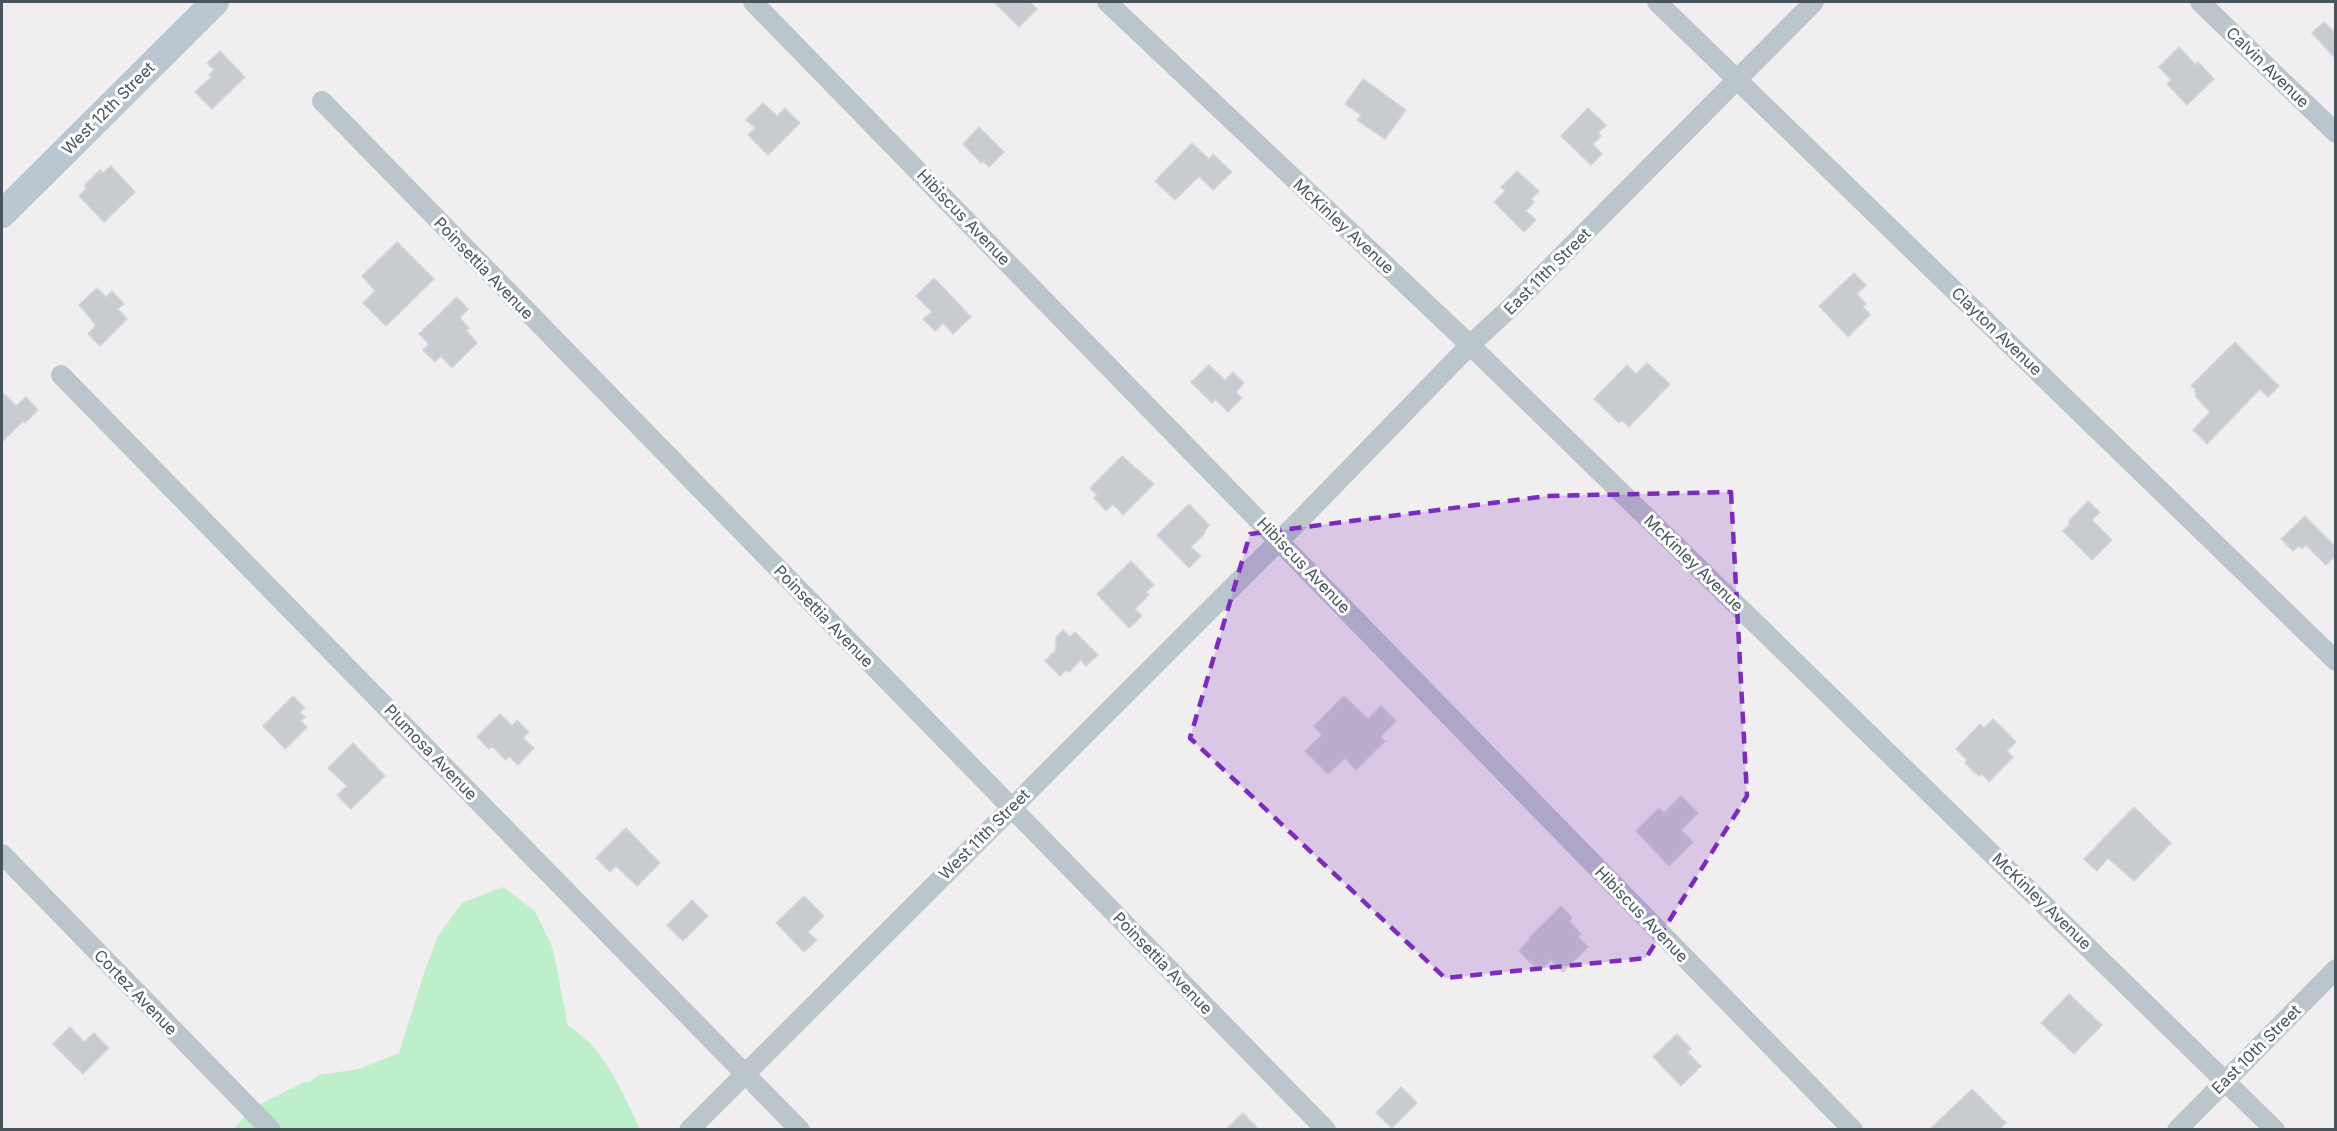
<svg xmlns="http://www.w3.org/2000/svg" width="2337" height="1131" font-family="Inter,sans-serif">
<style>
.green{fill:#bdefcb}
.building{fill:#c8ccd1;stroke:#d2d5da;stroke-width:1.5}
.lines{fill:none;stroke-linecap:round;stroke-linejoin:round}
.street{stroke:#bac5cc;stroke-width:20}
.secondary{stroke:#bac7d0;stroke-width:28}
.marked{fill:#7b2cbf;fill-opacity:0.2;stroke:#7b2cbf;stroke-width:4.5;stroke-dasharray:12 8;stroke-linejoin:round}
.labels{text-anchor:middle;stroke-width:6;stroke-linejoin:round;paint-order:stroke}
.street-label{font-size:16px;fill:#47545c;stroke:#fff}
</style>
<rect width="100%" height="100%" fill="#f1eeef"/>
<path class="green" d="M503 887 535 911 553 949 568 1026C604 1046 623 1094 640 1129L232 1130 255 1107 302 1083 309 1082 319 1075 359 1069 399 1053 424 973 438 936 462 903Z"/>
<path class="building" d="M994 2H1030L1037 9 1019 27Z
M2324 22 2336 34V59L2312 33Z
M2179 47 2196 65 2198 62 2214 79 2187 105 2167 84 2171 80 2159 67Z
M220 51 245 77 212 109 195 92 211 77 209 75 214 70 207 63Z
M1363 79 1406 110 1385 139 1357 120 1361 115 1345 104Z
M763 103 777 116 785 108 800 123 768 155 748 135 755 128 746 120Z
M1588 108 1606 125 1598 133 1601 136 1593 144 1602 154 1591 165 1561 136Z
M979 127 1004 152 989 167 983 161 981 163 963 144Z
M1192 143 1209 159 1213 154 1232 172 1213 190 1199 176 1175 200 1155 181Z
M111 166 135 192 104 222 79 196 86 189 84 186 100 170 103 173Z
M1517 171 1539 191 1531 199 1534 202 1526 211 1536 220 1524 232 1494 202 1505 191 1501 187Z
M397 242 434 279 386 326 363 303 375 291 362 276Z
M1854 273 1866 285 1857 294 1866 304 1863 307 1870 315 1848 337 1819 306Z
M934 278 971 317 953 334 943 323 935 331 923 319 932 312 916 296Z
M97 288 106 297 112 291 124 304 118 309 127 319 100 346 88 334 96 325 79 305Z
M457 297 468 309 460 318 469 328 466 330 477 343 452 368 441 356 435 362 423 350 429 344 419 334Z
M2235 342 2279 386 2268 397 2260 389 2207 444 2193 430 2210 412 2196 397 2195 389 2191 386Z
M1647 363 1670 384 1629 427 1622 420 1619 423 1594 399 1627 365 1636 374Z
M1209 365 1225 380 1233 372 1244 383 1236 392 1242 398 1228 412 1215 399 1212 403 1191 382Z
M2 392 16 406 26 397 38 410 25 423 23 421 2 442Z
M1122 456 1154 484 1123 515 1113 504 1106 511 1094 498 1097 495 1090 488Z
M2088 501 2100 512 2092 520 2112 540 2092 560 2063 531 2069 525V521Z
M1189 504 1209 525 1204 532 1205 533 1191 547 1201 556 1189 568 1157 535Z
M2305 516 2336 547V556L2326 565 2306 545 2302 549 2299 546 2293 551 2281 539Z
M1131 561 1154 585 1146 592 1149 595 1135 609 1142 616 1129 628 1097 594Z
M1063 630 1070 637 1075 632 1098 655 1086 666 1081 660 1069 672 1066 670 1060 676 1045 661 1056 650V637Z
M293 696 305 708 300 712 305 717 301 721 307 727 285 749 263 726Z
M1344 696 1368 719 1381 706 1396 721 1380 737 1385 741 1356 770 1345 758 1328 774 1305 751 1322 735 1314 726Z
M500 714 512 726 517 720 529 732 523 738 534 748 518 765 509 756 506 760 492 746 489 749 477 737Z
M1993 719 2016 742 2007 751 2013 757 1989 782 1982 774 1980 776 1974 772 1965 763 1967 760 1956 749 1980 724 1984 728Z
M353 743 385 776 351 809 337 795 347 786 328 768Z
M1681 796 1698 813 1681 830 1693 842 1669 866 1636 831 1659 808 1664 813Z
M2134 807 2171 843 2134 881 2108 858 2097 871 2084 859Z
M626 828 660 863 637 886 616 866 610 872 596 858Z
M804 896 824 916 808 932 817 940 804 952 776 923Z
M692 900 708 916 683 941 667 925Z
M1561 906 1572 918 1569 921 1581 934 1578 937 1588 947 1563 972 1551 960 1539 971 1519 951 1530 939 1529 938Z
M2069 994 2102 1025 2074 1054 2041 1023Z
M70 1027 84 1042 94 1033 109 1048 83 1074 53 1044Z
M1677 1034 1691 1049 1687 1052 1701 1066 1681 1086 1653 1057Z
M1401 1087 1417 1103 1392 1128 1376 1113Z
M1972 1089 2006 1123 1999 1130H1929Z
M1243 1113 1259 1130H1225Z"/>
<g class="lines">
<path class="street" d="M753 2 1853 1130
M1107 2 1470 345 2275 1130
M1657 2 2336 661
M2200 2 2336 133
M322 101 1326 1130
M61 375 800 1130
M2 854 271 1130
M689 1130 1302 518 1470 345 1511 307 1814 2
M2177 1130 2336 969"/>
<path class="secondary" d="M2 214 215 2"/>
</g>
<path class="marked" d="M1731 492 1747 796 1646 958 1445 978 1190 738 1250 534 1547 496Z"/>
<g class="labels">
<g class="street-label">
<text transform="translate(2268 67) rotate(44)" y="6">Calvin Avenue</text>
<text transform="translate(108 108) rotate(-45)" y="6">West 12th Street</text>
<text transform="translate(964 217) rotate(46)" y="6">Hibiscus Avenue</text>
<text transform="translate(1344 226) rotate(43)" y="6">McKinley Avenue</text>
<text transform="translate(484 268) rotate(46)" y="6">Poinsettia Avenue</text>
<text transform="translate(1547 271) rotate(-45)" y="6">East 11th Street</text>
<text transform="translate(1997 331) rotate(44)" y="6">Clayton Avenue</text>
<text transform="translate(1694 563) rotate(44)" y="6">McKinley Avenue</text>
<text transform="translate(1304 565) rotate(46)" y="6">Hibiscus Avenue</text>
<text transform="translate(824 616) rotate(46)" y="6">Poinsettia Avenue</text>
<text transform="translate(431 752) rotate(46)" y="6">Plumosa Avenue</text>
<text transform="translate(984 834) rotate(-45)" y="6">West 11th Street</text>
<text transform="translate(2042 901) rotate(44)" y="6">McKinley Avenue</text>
<text transform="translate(1642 914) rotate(46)" y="6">Hibiscus Avenue</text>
<text transform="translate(1163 963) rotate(46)" y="6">Poinsettia Avenue</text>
<text transform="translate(136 992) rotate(46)" y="6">Cortez Avenue</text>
<text transform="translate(2256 1049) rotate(-45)" y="6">East 10th Street</text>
</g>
</g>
<rect width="2337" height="1131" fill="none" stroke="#47545c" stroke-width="6"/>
</svg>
